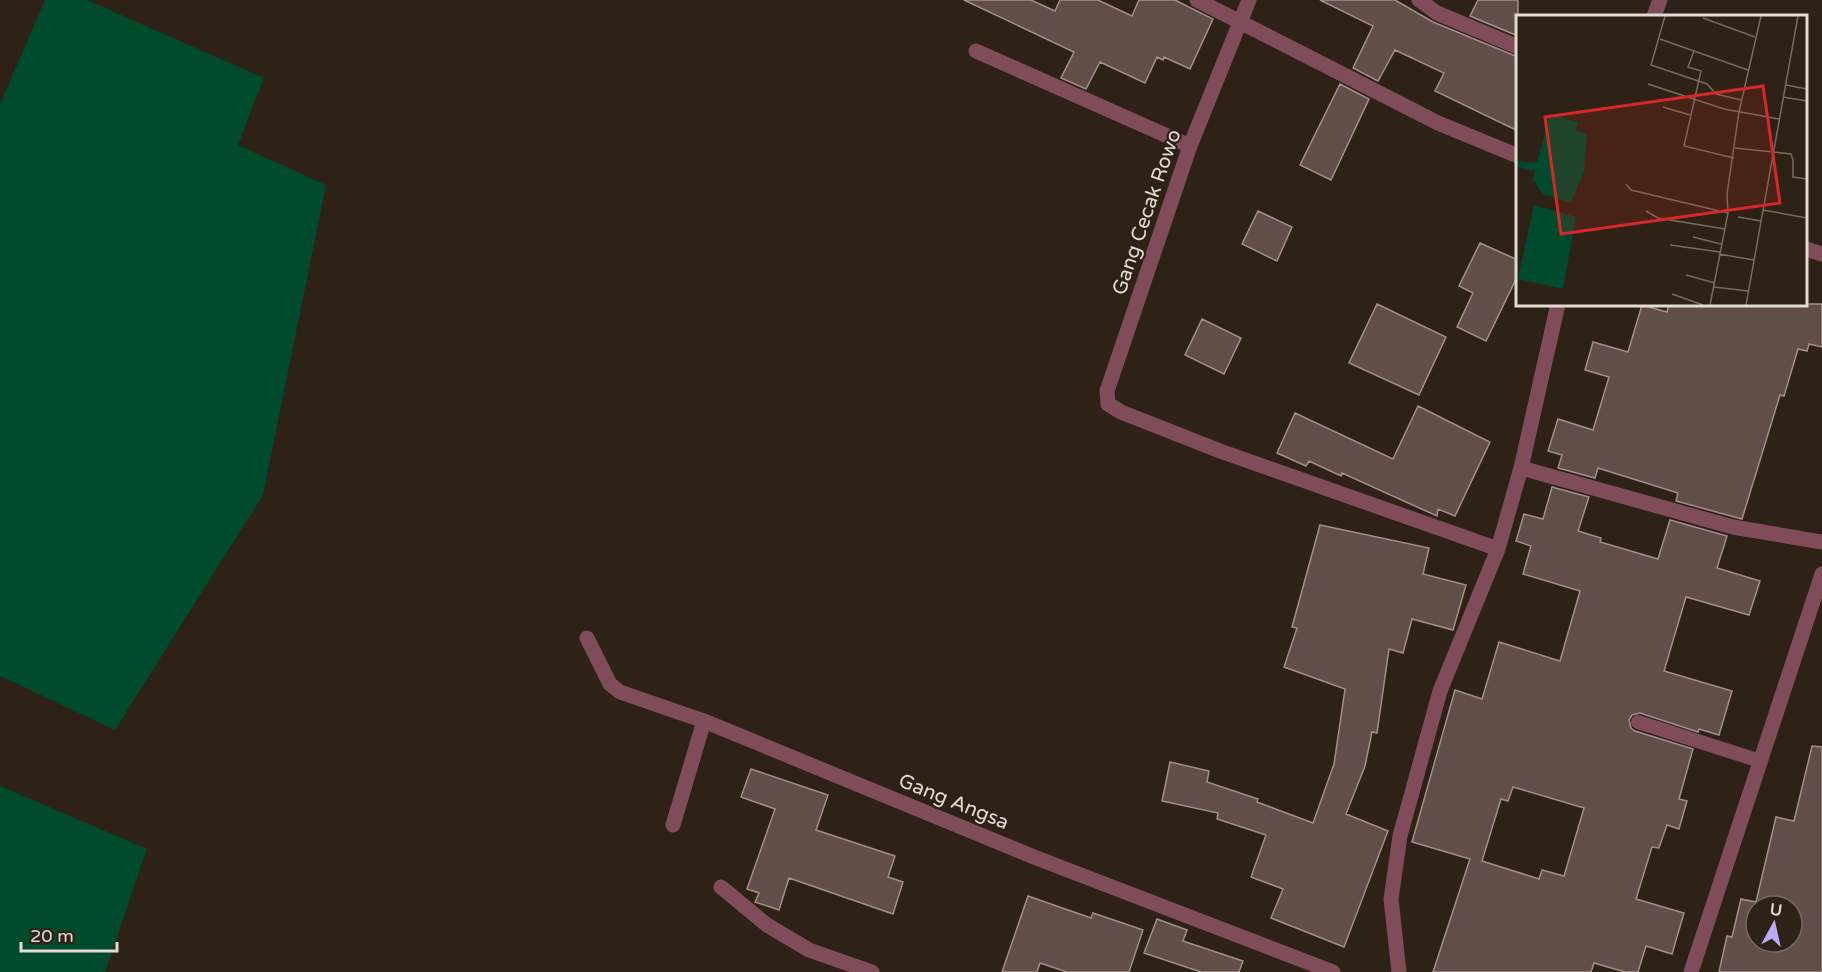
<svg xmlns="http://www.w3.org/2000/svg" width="1822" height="972" font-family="'Varela Round',sans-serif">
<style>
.green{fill:#004a2d}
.building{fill:#614e49;stroke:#a48e89;stroke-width:1.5;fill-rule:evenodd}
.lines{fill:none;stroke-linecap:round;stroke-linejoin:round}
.lane{stroke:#814c5a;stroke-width:14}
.street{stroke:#814c5a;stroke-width:15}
.labels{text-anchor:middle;stroke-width:4.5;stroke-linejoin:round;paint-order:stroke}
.street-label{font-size:20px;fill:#e2dbd3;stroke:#2d2215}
.inset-road{fill:none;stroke:#756c61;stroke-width:1.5}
.view{fill:#d62828;fill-opacity:0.15;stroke:#d62828;stroke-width:3}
.inset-edge{fill:none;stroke:#e2dbd3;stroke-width:3}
</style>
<rect width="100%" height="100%" fill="#2d2215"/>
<path class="green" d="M45 0H87L264 78 238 145 326 185 263 495 115 730 0 676V104Z
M0 786 147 849 105 972H0Z"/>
<path class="building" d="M964 0H1031L1055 11 1060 0H1098L1132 16 1139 0H1175L1213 19 1190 69 1164 57 1163 60 1157 57 1145 83 1100 62 1086 89 1061 78 1074 52Z
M1320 0H1395L1433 22 1518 57V131L1435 91 1444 73 1395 50 1378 81 1353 68 1373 26Z
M1478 0H1518V36L1470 16Z
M1340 84 1369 99 1331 180 1300 165Z
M1258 211 1292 227 1277 261 1242 244Z
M1480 243 1518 260V275L1486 341 1457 327 1473 293 1459 286Z
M1377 304 1446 337 1419 395 1349 363Z
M1669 304H1822V347L1809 344 1807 351 1798 349 1784 396 1780 395 1742 519 1676 501 1678 493 1598 468 1595 478 1558 468 1562 455 1548 451 1558 419 1593 430 1609 377 1585 370 1593 342 1628 352 1642 305 1667 312Z
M1202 319 1241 338 1224 374 1185 355Z
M1418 406 1490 442 1455 516 1438 509 1437 516 1342 473 1341 476 1309 461 1306 466 1277 453 1295 413 1393 459Z
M1552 487 1589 497 1578 531 1601 538 1600 542 1658 559 1670 520 1727 536 1717 568 1760 581 1749 615 1686 597 1664 671 1732 691 1719 735 1699 729 1698 732 1640 713 1632 715 1629 720 1631 728 1635 731 1693 749 1679 799 1687 801 1679 829 1667 825 1659 848 1652 847 1636 899 1684 913 1672 954 1646 946 1638 972H1625L1594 963 1591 972H1433L1470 859 1412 842 1455 690 1482 699 1499 642 1560 661 1580 591 1523 574 1531 546 1516 541 1524 514 1543 519ZM1513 787 1584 808 1564 876 1542 870 1539 879 1482 861 1501 799 1508 801Z
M1320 525 1429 548 1423 574 1466 585 1453 630 1412 619 1403 653 1389 649 1377 733 1372 732 1365 766 1346 814 1388 831 1344 947 1271 918 1283 889 1251 877 1266 835 1217 819 1218 813 1162 801 1170 762 1209 771 1207 782 1258 799 1257 802 1313 823 1334 764 1345 689 1284 667 1297 628 1292 627Z
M1812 746 1822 747V972H1719L1727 936 1732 937 1741 899 1756 902 1776 817 1794 821ZM1756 906H1792V942H1756Z
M751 769 828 795 816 830 895 856 888 877 903 882 893 914 789 878 779 910 755 902 759 893 747 889 775 809 741 797Z
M1028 896 1091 918 1093 913 1143 930 1129 972H1067L1040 963 1037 972H1002Z
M1157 919 1187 930 1183 941 1243 961 1239 972H1201L1144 953Z"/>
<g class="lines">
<path class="lane" d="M1638 722 1760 761"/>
<path class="street" d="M1197 0 1438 123 1518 156
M1249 0 1190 146 1107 391 1108 404 1121 412 1220 451 1498 549
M1419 0 1437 13 1518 47
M1654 16 1660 0
M976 51 1190 146
M1806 249 1822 254
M1521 468 1733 527 1822 542
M587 638 610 684 620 692 704 721 1034 857 1333 972
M673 825 704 721
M721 887 767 925 809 950 872 972
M1399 972 1391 899 1400 836 1440 691 1498 549 1521 468 1558 304
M1691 972 1822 574"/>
</g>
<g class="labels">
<g class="street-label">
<text transform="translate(1146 212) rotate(-71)" y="7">Gang Cecak Rowo</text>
<text transform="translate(954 801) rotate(22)" y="7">Gang Angsa</text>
</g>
</g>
<g transform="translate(1516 15)">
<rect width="291" height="291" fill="#2d2215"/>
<path d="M34 99 62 107 60 115 71 119 68 157 55 188 27 179 17 164 19 156 1 152V146L21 148ZM18 190 60 202 47 274 2 264Z" fill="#004a2d"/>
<path class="inset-road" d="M149 1 135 50 191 69 200 79 225 85M187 3 239 22M144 24 232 55M178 36 172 52 185 56 168 131 218 143M132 69 208 94 263 104M270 70 291 74M267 82 291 86M147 92 174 100M219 133 275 139 277 145M277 145V162L291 164M110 169 115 175 212 198M247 195 291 203M130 196 142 203 209 214M222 202 245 206M177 222 205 229M154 230 204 237M203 239 238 245M170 260 199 268M198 272 232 276M156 279 187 290M194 290 212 198 211 179 223 97 245 1M230 290 282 1"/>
<path class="view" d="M247 71 264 188 45 219 29 102Z"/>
<rect width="291" height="291" class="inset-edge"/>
</g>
<g transform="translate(1774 924) rotate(8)"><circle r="28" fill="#2d2215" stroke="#756c61" stroke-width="1.5"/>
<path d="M0-4.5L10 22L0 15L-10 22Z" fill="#bea9f5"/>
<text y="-9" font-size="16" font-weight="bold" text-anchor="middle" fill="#e2dbd3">U</text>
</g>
<path d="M21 942v9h96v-9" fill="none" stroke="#e2dbd3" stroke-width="3"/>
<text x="30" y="942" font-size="18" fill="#e2dbd3" stroke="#2d2215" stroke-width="4.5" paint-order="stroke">20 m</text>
</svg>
